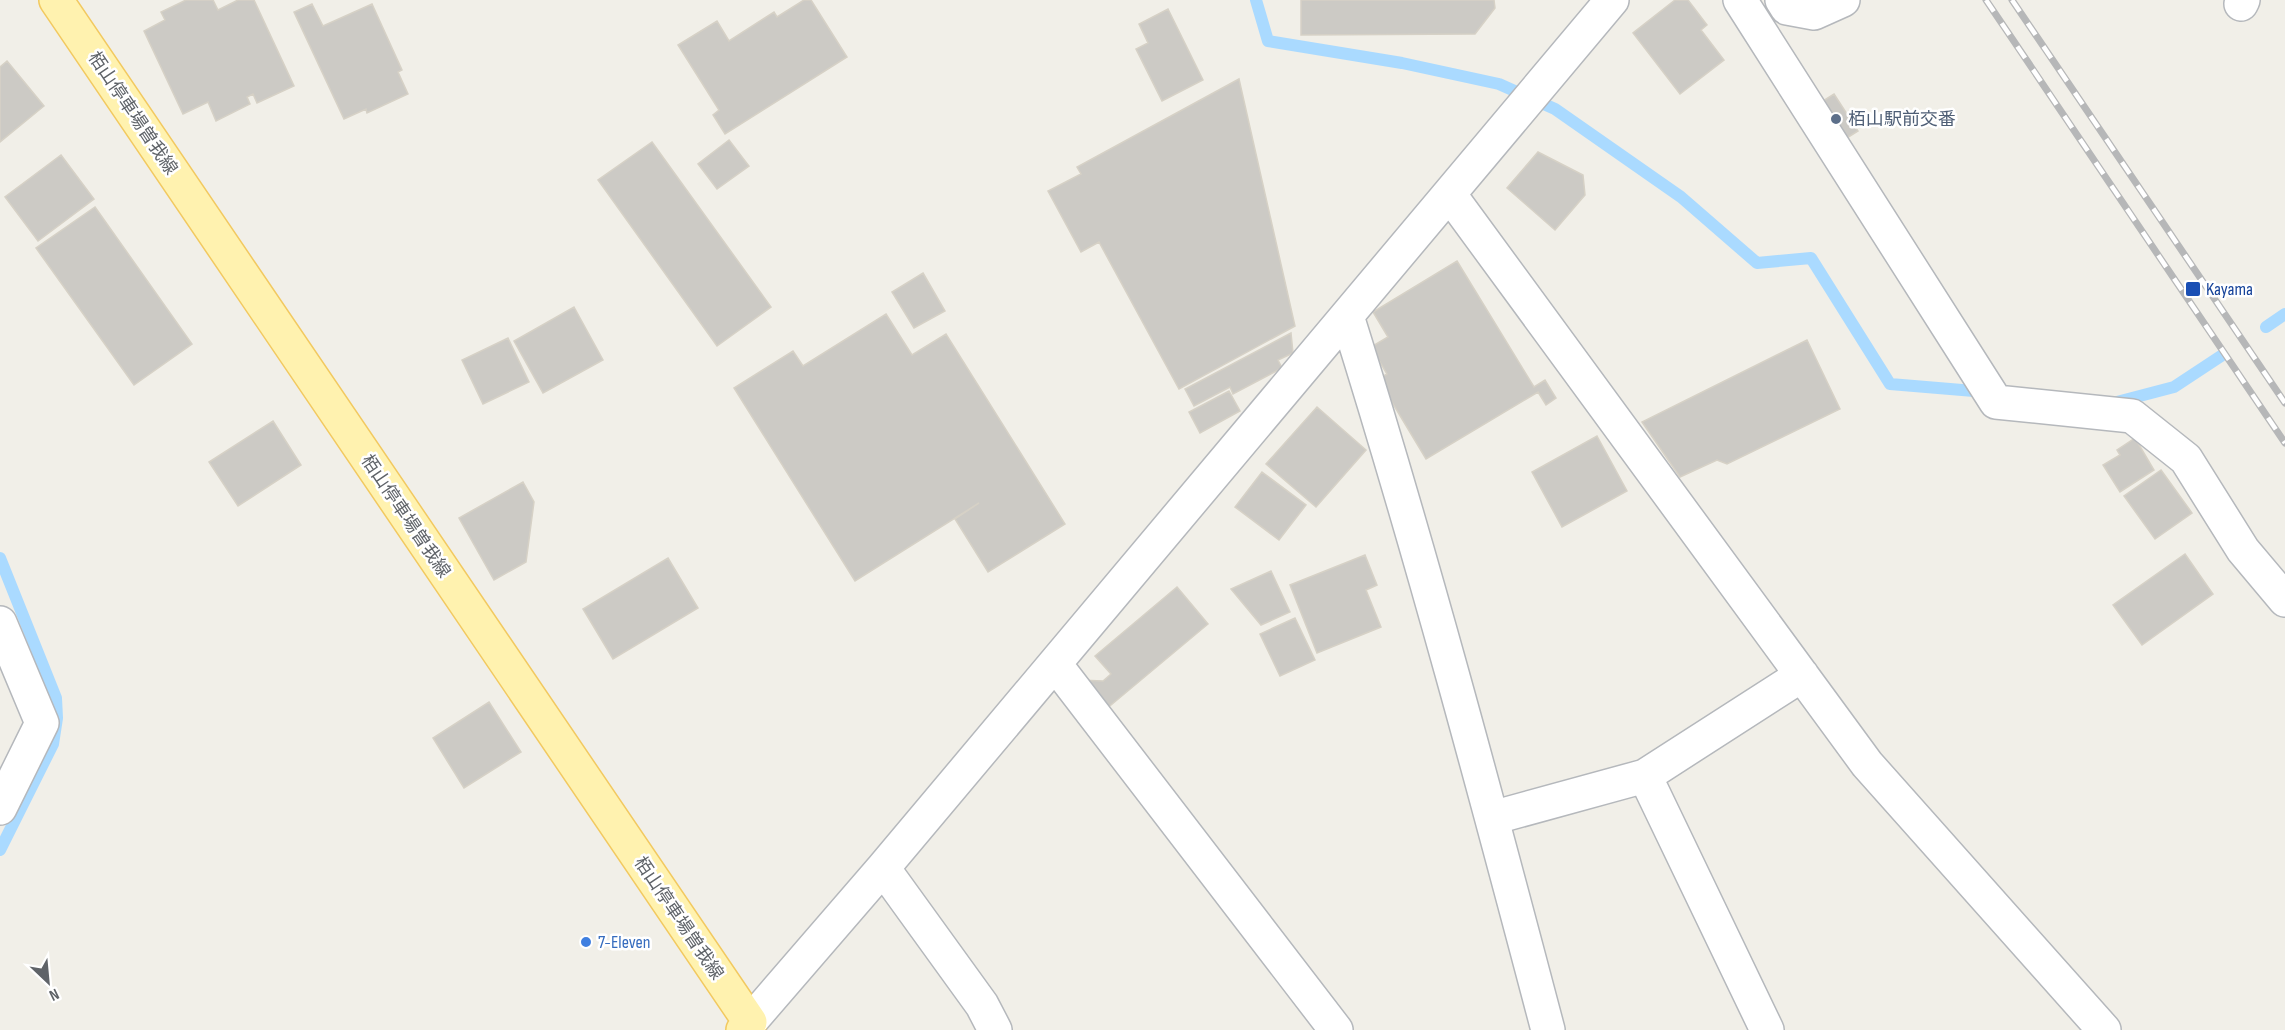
<svg xmlns="http://www.w3.org/2000/svg" width="2285" height="1030" font-family="'Sofia Sans Condensed','Noto Sans JP',sans-serif">
<style>
.lines{fill:none;stroke-linecap:round;stroke-linejoin:round}
.stream{stroke:#aadaff;stroke-width:12}
.building{fill:#cccac5;stroke:#d6d1c6;stroke-width:1.5}
.minor-casing{stroke:#b5b8bc;stroke-width:36}
.major-casing{stroke:#f2c960;stroke-width:36}
.minor{stroke:#fff;stroke-width:33}
.major{stroke:#fff2af;stroke-width:33}
.rail-casing{stroke:#b6b7b8;stroke-width:7}
.rail{stroke:#fff;stroke-width:4.5;stroke-dasharray:14;stroke-linecap:butt}
.service-dot{fill:#5c6f8a;stroke:#fff;stroke-width:2}
.transit-dot{fill:#1a4fb4;stroke:#fff;stroke-width:2}
.shop-dot{fill:#3f7fe0;stroke:#fff;stroke-width:2}
.labels{text-anchor:middle;stroke-width:5;stroke-linejoin:round;paint-order:stroke}
.street-label{font-size:18px;fill:#5f6368;stroke:#fff}
.service-label{font-size:18px;fill:#4e5e75;stroke:#fff;text-anchor:start}
.transit-label{font-size:18px;fill:#164399;stroke:#fff;text-anchor:start}
.shop-label{font-size:18px;fill:#366cbe;stroke:#fff;text-anchor:start}
</style>
<rect width="100%" height="100%" fill="#f1efe8"/>
<g class="lines">
<path class="stream" d="M1256 0 1268 41 1402 63 1499 84 1555 109 1681 197 1757 263 1811 258 1890 384 1986 392
M2266 327 2285 314
M2113 403 2174 387 2221 356
M0 558 56 698 57 718 53 744 0 850"/>
</g>
<path class="building" d="M186 0H213L218 10 238 0H254L294 86 257 103 253 94 247 97 250 104 216 121 208 102 183 114 144 31 165 20 161 12Z
M804 0H811L847 57 725 134 713 115 719 110 678 45 717 21 729 41 774 12 777 17Z
M1301 0H1494L1495 8 1475 34 1301 35Z
M1675 0H1688L1707 25 1701 30 1724 60 1680 94 1633 33Z
M312 4 323 26 372 4 402 70 398 72 408 94 367 113 366 109 344 119 294 12Z
M1168 9 1203 80 1162 101 1136 49 1148 43 1139 24Z
M7 61 44 106 0 142V67Z
M1239 79 1295 326 1179 389 1099 242 1081 252 1048 191 1081 174 1077 167Z
M1834 94 1858 131 1839 143 1815 106Z
M729 140 749 166 717 189 698 164Z
M652 142 771 307 717 346 598 180Z
M1538 152 1583 175 1585 195 1555 230 1507 188Z
M61 155 94 199 38 241 5 197Z
M95 207 192 344 134 385 36 248Z
M1457 261 1534 387 1545 380 1556 398 1546 405 1538 392 1426 459 1378 379 1387 374 1371 347 1388 337 1373 312Z
M923 273 945 311 914 328 892 292Z
M574 307 603 360 543 393 514 341Z
M886 314 912 355 946 334 1065 524 988 572 955 519 979 503 855 581 734 388 793 351 803 366Z
M1291 333 1293 353 1278 360 1282 368 1233 394 1230 387 1194 406 1185 389Z
M508 338 529 382 483 404 462 360Z
M1807 340 1840 409 1727 464 1717 460 1680 477 1642 422Z
M1229 391 1240 411 1200 433 1189 412Z
M1317 407 1366 450 1316 507 1266 464Z
M273 421 301 465 238 506 209 462Z
M1597 436 1627 491 1562 527 1532 472Z
M2135 438 2154 470 2120 492 2103 465 2120 455 2117 450Z
M2161 470 2192 513 2155 539 2124 496Z
M1262 472 1306 505 1279 540 1235 507Z
M523 482 534 502 526 562 494 580 459 518Z
M2185 554 2213 594 2142 645 2113 605Z
M1365 555 1377 585 1366 590 1381 627 1317 653 1290 585Z
M668 558 698 608 613 659 583 609Z
M1271 571 1290 612 1261 625 1231 589Z
M1177 587 1208 624 1105 710 1081 680 1103 681 1111 674 1095 656Z
M1295 618 1315 660 1280 676 1260 634Z
M489 702 521 752 464 788 433 738Z"/>
<g class="lines">
<defs>
<path id="minor" d="M1740 0 1996 402 2132 416 2186 459 2243 550 2285 600
M1782 0 1787 8 1814 13 1843 0
M2241 4 2243 0
M1450 195 1867 764 2104 1030
M1347 316C1421 552 1485 791 1548 1030
M0 623 42 723 0 808
M1055 664 1336 1030
M1645 776 1767 1030
M1492 818 1645 776 1802 675
M883 868 982 1005 995 1030
M750 1022 883 868 1612 0"/>
<path id="major" d="M56 0 750 1022 743 1030"/>
</defs>
<use href="#minor" class="minor-casing"/>
<use href="#major" class="major-casing"/>
<use href="#minor" class="minor"/>
<use href="#major" class="major"/>
<defs>
<path id="rail" d="M1986 0 2285 443
M2012 0 2285 403"/>
</defs>
<use href="#rail" class="rail-casing"/>
<use href="#rail" class="rail"/>
</g>
<circle class="service-dot" cx="1836" cy="119" r="6"/>
<rect class="transit-dot" x="2185" y="281" width="16" height="16" rx="3"/>
<circle class="shop-dot" cx="586" cy="942" r="6"/>
<g class="labels">
<g class="street-label">
<text transform="translate(133 113) rotate(56)" y="6">栢山停車場曽我線</text>
<text transform="translate(406 516) rotate(56)" y="6">栢山停車場曽我線</text>
<text transform="translate(679 918) rotate(56)" y="6">栢山停車場曽我線</text>
</g>
<g class="service-label">
<text x="1848" y="125">栢山駅前交番</text>
</g>
<g class="transit-label">
<text x="2206" y="295">Kayama</text>
</g>
<g class="shop-label">
<text x="598" y="948">7-Eleven</text>
</g>
</g>
<g transform="translate(48 982) rotate(154)" stroke="#ffffff" stroke-width="4.5" paint-order="stroke">
<path d="M0-4.5L10 22L0 15L-10 22Z" fill="#5f6368"/>
<text y="-9" font-size="16" font-weight="bold" text-anchor="middle" fill="#5f6368">N</text>
</g>
</svg>
